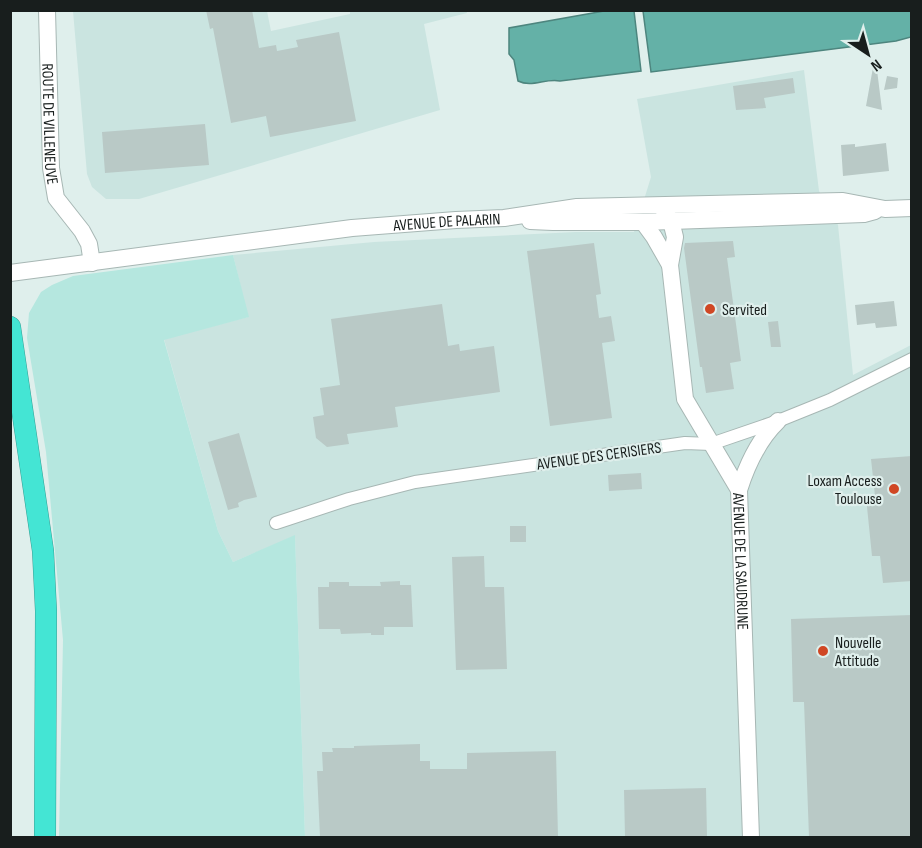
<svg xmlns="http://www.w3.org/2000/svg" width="922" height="848" font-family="'Sofia Sans Condensed',sans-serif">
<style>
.built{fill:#cae4e0}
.green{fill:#b5e7df}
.water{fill:#64b1a7;stroke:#4d857e;stroke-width:1.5}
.building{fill:#b9c9c6}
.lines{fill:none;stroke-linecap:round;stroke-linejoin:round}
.street-casing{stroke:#a7b7b4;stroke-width:14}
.secondary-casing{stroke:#a7b7b4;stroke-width:18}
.highway-casing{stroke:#359f94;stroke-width:22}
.street{stroke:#fff;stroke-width:12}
.secondary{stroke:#fff;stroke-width:16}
.highway{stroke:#44e5d4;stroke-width:21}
.poi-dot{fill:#d04724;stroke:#dfefec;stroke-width:2}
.labels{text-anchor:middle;stroke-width:4.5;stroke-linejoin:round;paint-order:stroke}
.street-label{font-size:16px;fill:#181e1d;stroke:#dfefec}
.poi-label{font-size:16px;fill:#181e1d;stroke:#dfefec;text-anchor:start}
</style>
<rect width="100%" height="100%" fill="#dfefec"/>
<path class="built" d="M466 10 467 13 424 24 440 110 139 199H106L92 187 87 174 73 11H267L271 31 350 14V11Z
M804 70 819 191 838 225 853 375 911 345V837H305L295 536 233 562 218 531 164 339 248 317 233 255 374 242 576 232H634L651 177 637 99Z"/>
<path class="green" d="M233 255 249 317 164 340 218 531 233 562 295 535 305 837H59L63 640 46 452 27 338 29 313 41 292 52 285 73 276Z"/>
<path class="water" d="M604 11H634L641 71 560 81C545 78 532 88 518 81L514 60 509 54V28Z
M643 11H911V37L896 41 651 72Z"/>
<path class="building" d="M206 10H252L259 48 276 45 277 51 298 47 296 40 339 32 356 121 270 137 266 116 231 123 213 28 210 29Z
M874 62H876L882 110 866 106Z
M887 76 898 78 897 88 884 90Z
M793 78 795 93 764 98 766 108 736 110 733 86Z
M205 124 209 165 105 173 102 132Z
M886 143 889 171 843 176 841 145 855 144V147Z
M733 241 735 257 727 258 741 361 730 363 734 389 706 393 702 367H700L684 248 685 243Z
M594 243 601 294 596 295 599 318 611 316 615 341 602 343 612 418 550 426 527 251Z
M894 301 897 326 876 328 875 323 857 325 855 305Z
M442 304 448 346 459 344 460 351 494 346 500 392 395 407 398 427 347 434 349 444 327 447 316 438 313 417 324 415 320 388 340 385 331 319Z
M778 321 781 347H771L768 322Z
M239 433 257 497 244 500 238 503 239 507 228 510 208 442Z
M912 456V581L883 583 880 556H872L866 497 875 496 871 459Z
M641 473 642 489 609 491 608 475Z
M510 526H526V542H510Z
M484 556 485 587H504L507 669 456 670 452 557Z
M400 581V585H411L413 627H384V635H371V633L341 634 340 629H319L318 587H329V582H349V586H381L380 582Z
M912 615V837H809L804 702H793L791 619Z
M420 744V761H430V769H467V753L556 751 558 837H320L317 771H323L322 752H333L332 748H354V746Z
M706 788 707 837H625L624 790Z"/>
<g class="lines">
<defs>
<path id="street" d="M276 523 349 499 415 482 685 443 711 444 778 421 830 400 912 359"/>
<g id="secondary">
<path id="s1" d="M47 10 51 168 56 198 82 231 89 244 92 263"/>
<path id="s2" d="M661 206 671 221 675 237 670 265 685 399 739 490 751 838"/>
<path d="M530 221 553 222H643L864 214 875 211"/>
<path d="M643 222 654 237 670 265"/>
<path id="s3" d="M10 273 352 228 456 220 504 218 577 207 843 201 885 209 912 208"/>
<path d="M739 490C747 465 758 440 778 421"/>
</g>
<path id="highway" d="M10 327 43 551 46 611 45 838"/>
</defs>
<use href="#street" class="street-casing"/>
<use href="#secondary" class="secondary-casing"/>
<use href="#highway" class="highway-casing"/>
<use href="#street" class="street"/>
<use href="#secondary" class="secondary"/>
<use href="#highway" class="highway"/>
</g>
<g class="poi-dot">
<circle cx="710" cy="309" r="6"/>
<circle cx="894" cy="489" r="6"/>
<circle cx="823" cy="651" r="6"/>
</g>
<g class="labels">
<g class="street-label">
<text dy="6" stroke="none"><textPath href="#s1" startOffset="114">ROUTE DE VILLENEUVE</textPath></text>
<text dy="6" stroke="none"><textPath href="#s3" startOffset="440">AVENUE DE PALARIN</textPath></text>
<text transform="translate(599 455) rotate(-8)" y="6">AVENUE DES CERISIERS</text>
<text dy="6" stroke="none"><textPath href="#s2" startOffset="375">AVENUE DE LA SAUDRUNE</textPath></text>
</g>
<g class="poi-label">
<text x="722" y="315">Servited</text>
<text x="882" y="486" text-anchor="end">Loxam Access<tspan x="882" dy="18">Toulouse</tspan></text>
<text x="835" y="648">Nouvelle<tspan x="835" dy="18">Attitude</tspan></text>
</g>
</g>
<rect width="922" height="848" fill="none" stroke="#181e1d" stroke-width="24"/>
<g transform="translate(868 54) rotate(144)" stroke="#dfefec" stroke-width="4.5" paint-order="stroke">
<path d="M0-4.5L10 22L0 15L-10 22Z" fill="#181e1d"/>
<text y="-9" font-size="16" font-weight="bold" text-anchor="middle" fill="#181e1d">N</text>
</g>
</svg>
